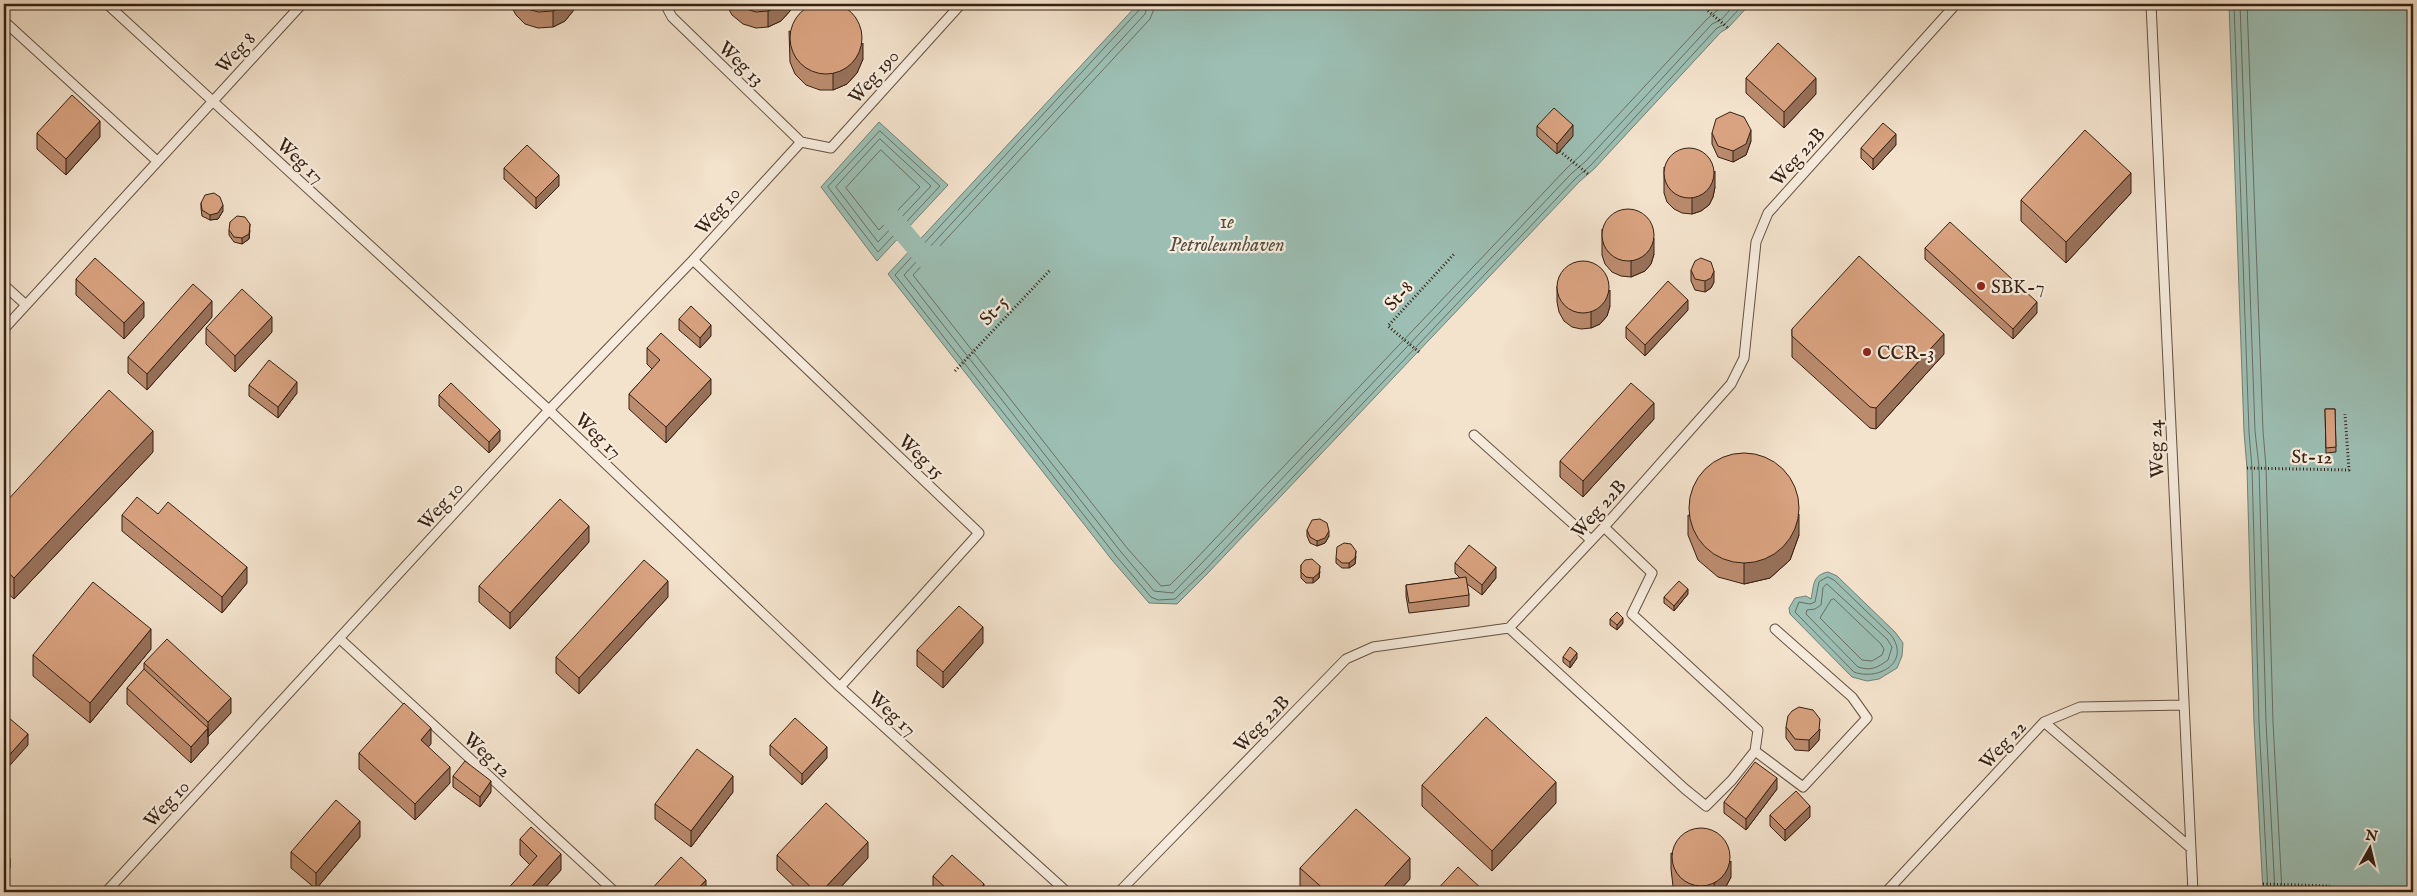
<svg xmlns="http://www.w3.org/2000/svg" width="2417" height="896" font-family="'IM FELL English',serif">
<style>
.water{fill:#9cbeb3;stroke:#737f73}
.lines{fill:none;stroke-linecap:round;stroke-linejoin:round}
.shore{stroke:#686f62;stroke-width:1}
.canal{stroke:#9cbeb3;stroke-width:20}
.lane-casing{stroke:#645040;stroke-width:11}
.path{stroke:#352012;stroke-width:3;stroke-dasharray:1 2.5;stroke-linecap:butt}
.lane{stroke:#f7ecde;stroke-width:9}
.wall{fill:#bb8b6e;stroke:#352012}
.shaded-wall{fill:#98715a;stroke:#352012}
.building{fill:#d9a280;stroke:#352012}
.poi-dot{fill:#8f2418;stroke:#f7ecde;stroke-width:2}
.labels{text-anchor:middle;stroke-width:4.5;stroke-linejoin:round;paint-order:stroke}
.street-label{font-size:19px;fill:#352012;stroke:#f7ecde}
.poi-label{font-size:19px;fill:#352012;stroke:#f7ecde;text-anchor:start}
.water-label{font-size:20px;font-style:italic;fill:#544f42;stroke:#f7ecde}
</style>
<rect width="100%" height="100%" fill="#f3e2cc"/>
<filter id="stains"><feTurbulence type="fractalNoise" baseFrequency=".004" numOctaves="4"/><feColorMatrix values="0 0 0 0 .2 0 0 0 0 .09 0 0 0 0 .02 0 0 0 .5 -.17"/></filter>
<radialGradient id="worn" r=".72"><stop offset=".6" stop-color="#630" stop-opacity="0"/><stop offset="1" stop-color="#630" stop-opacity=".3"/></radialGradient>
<path class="water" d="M1138 4H1750L1728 28 1721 32 1594 169 1580 181 1207 574 1177 604 1149 603 1112 560 888 274Z
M2229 4H2413V892H2263L2254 723 2247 468 2244 432Z
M879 122 948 185 877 261 821 187Z
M1828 572 1837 576 1895 632 1903 643 1902 656 1897 668 1879 679 1867 681 1852 677 1790 614 1789 608 1795 598 1806 596 1811 599C1814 586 1812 575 1828 572Z"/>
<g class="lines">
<path class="shore" d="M1142 4 1140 9 895 275 1116 556 1151 597 1158 600 1175 599 1204 571 1576 178 1591 165 1717 28 1725 24 1744 4
M1148 4 1145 14 904 275 1121 552 1154 591 1173 593 1199 566 1571 174 1586 161 1712 24 1722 19 1735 4
M1156 4 1150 19 913 275 1127 548 1161 586 1170 585 1194 561 1566 169 1581 155 1707 19 1725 4
M2234 4 2249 432 2252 468 2259 722 2268 892
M2240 4 2255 431 2259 467 2266 722 2275 892
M2247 4 2263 431 2266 467 2273 722 2282 892
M880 131 940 186 878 252 828 187Z
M880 139 931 186 878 242 836 187Z
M881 150 920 187 879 230 846 188Z
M1828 577 1834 580 1891 635C1911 662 1879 681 1854 672L1795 612 1799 602 1810 604 1815 602 1819 582Z
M1827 584 1887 639 1892 647 1888 660C1877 668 1871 671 1858 667L1806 614 1807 610 1815 609 1821 605 1823 588Z
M1834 599 1881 644 1884 649 1882 655 1872 661 1862 660 1820 618 1831 600Z"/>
<path class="canal" d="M886 212 925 258 936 255"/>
<defs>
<path id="lane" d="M107 4 549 410 840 687 1067 892
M665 4 672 17 801 142
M2151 4 2193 892
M4 21 157 161
M801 142 831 148 961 4
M693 260 979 533 840 687
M4 285 26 305
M4 329 302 4
M1474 435 1591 540
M1604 527 1652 573 1632 614 1758 730 1755 751
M1509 628 1685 789 1706 806 1732 780 1755 751 1803 787 1867 718 1852 697 1775 629
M340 639 615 892
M2044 722 2191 848
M106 892 549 410 693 260 801 142
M1119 892 1346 659 1373 647 1509 628 1604 527 1731 384 1744 358 1756 242 1768 213 1956 4
M1886 892 2044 722 2080 707 2183 705"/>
</defs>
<use href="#lane" class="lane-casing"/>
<path class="path" d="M1700 4 1728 28
M1557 149 1588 174
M1419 352 1388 326 1455 253
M955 371 1051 269
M2247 468 2349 470 2345 414
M2263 884 2330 886"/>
<use href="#lane" class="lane"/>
</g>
<path class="wall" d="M510 4H576L573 11 565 21 553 27 538 28 525 24 516 15Z
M726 4H793L790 11 781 21 768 27 756 28 743 24 732 15Z
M789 31 863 59 857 73 847 84 833 90H820L806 85 795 74 790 62Z
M1746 78 1816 94 1784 128 1746 93Z
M1537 126 1573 136 1557 154 1537 136Z
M37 133 100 137 66 175 37 149Z
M1712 133 1751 141 1746 155 1733 162 1718 157 1712 144Z
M1896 145 1873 170 1861 158V148Z
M1664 167 1715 187 1713 197 1709 205 1701 211 1692 214 1682 213 1674 209 1667 202 1664 193Z
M504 168 559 186 536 209 504 179Z
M2131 193 2066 263 2021 221V200Z
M201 203 223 211 218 219 210 220 202 216 201 208Z
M1602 229 1654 254 1651 264 1645 271 1631 277 1621 276 1612 272 1605 264 1602 255Z
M229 230H250L249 239 242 244 234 242 229 235Z
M1925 248 2037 313 2013 339 1925 259Z
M1691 270 1714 282 1711 288 1705 292 1695 290 1691 281Z
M76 279 144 317 124 339 76 295Z
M1557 286 1610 306 1607 316 1600 324 1591 328 1581 329 1572 327 1564 321 1559 312 1557 302Z
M1688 310 1645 356 1626 338V327Z
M212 317 147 390 128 373V357Z
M679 319 711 336 700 348 679 330Z
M206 328 272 332 235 372 206 344Z
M1792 329 1944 354 1876 429 1870 428 1792 357Z
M647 348 711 394 666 443 629 409V394L652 369 647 364Z
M249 385 297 393 278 418 249 396Z
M439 395 500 441 489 453 439 406Z
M2325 409H2335L2336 452 2326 453Z
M1654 419 1583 497 1560 477V461Z
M153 452 14 599 4 590V504Z
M158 514 247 583 222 613 122 531V515Z
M1688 515 1799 535 1790 560 1770 578 1744 584 1718 577 1698 560 1688 535Z
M1307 530 1329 536 1325 543 1317 546 1310 543 1307 536Z
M589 542 510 629 479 602V586Z
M1356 556 1355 564 1349 568H1342L1336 563V558Z
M1455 563 1496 578 1482 595 1467 584 1469 595V606L1409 613 1406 596V585L1460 578 1455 573Z
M1301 565 1320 571 1319 578 1313 583H1306L1301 578Z
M1688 594 1674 611 1664 603V597Z
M668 597 579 694 556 673V657Z
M1610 619 1623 623 1617 630 1610 625Z
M983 643 943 688 917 666V650Z
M151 649 90 723 33 676V655Z
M1563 657 1577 658 1570 668 1563 662Z
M144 663 231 713 208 737V744L191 763 127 704V688L144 670Z
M1786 727 1819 740 1809 751 1795 750 1786 738Z
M431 744 428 747 450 783 415 820 359 769V753Z
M770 745 827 758 802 785 770 755Z
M453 776 491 792 480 807 453 787Z
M1422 785 1556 803 1492 871 1422 806Z
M1777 789 1746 830 1724 813V802Z
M733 792 691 847 655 819V804Z
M1770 815 1810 817 1785 841 1770 826Z
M360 837 316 889 291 868V852Z
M520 839 561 870 541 892H505L530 865 520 855Z
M1671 853 1731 877 1723 892H1678L1673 886 1671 869Z
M777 855 868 858 836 892H800L777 870Z
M1300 868 1410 879 1398 892H1304L1300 889Z
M933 876 984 892H939L933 887Z"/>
<path class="shaded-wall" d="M566 4H576L573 11 565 21 553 27V11Z
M783 4H793L790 11 781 21 768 27V11Z
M863 43V59L857 73 847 84 833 90V74Z
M1816 78V94L1784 128V112Z
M100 121V137L66 175V159Z
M1573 125V136L1557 154V144Z
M1751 130V141L1746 155 1733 162V151Z
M1896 134V145L1873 170V159Z
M1715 171V187L1713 197 1709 205 1701 211 1692 214V198Z
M2131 173V193L2066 263V242Z
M559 175V186L536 209V198Z
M223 205V211L218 219 210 220V215Z
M250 224 249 239 242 244V238Z
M1654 238V254L1651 264 1645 271 1631 277V261Z
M1714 271V282L1711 288 1705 292V281Z
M1610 290V306L1607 316 1600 324 1591 328V312Z
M1688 300V310L1645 356V345Z
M212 301V317L147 390V374Z
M144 302V317L124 339V323Z
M2037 302V313L2013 339V329Z
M272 317V332L235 372V356Z
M711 325V336L700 348V338Z
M1944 334V354L1876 429V408Z
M711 379V394L666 443V427Z
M297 382V393L278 418V407Z
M1654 403V419L1583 497V481Z
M500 430V441L489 453V442Z
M153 431V452L14 599V578Z
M1799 514V535L1790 560 1770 578 1744 584V563Z
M589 526V542L510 629V613Z
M1329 531V536L1325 543 1317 546V541Z
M1356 551 1355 564 1349 568V563Z
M1320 566 1319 578 1313 583V578Z
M247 567V583L222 613V597Z
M1496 567V578L1482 595V585Z
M668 581V597L579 694V678Z
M1688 589V594L1674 611V606Z
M1623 618V623L1617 630V625Z
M983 627V643L943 688V672Z
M151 629V649L90 723V703Z
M1577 653V658L1570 668V662Z
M231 698V713L208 737V722Z
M208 728V744L191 763V747Z
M431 728V744L421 755V740Z
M1820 729 1819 740 1809 751V740Z
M28 734V745L4 772V761Z
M827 747V758L802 785V774Z
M450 767V783L415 820V804Z
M733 776V792L691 847V831Z
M1777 778V789L1746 830V819Z
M491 781V792L480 807V797Z
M1556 782V803L1492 871V851Z
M1810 806V817L1785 841V830Z
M360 821V837L316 889V873Z
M868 842V858L836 892H821Z
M561 854V870L541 892H527Z
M10 858V868L4 875V864Z
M1410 858V879L1398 892H1379Z
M1731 861V877L1723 892H1714V884Z
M706 880V892H695Z
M984 884V892H977Z"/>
<path class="building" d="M790 38a36 36 0 1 1 72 0a36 36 0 1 1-72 0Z
M521 4H566L565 5 553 11 538 12 525 8Z
M737 4H783L781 5 768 11 756 12 743 8Z
M1778 43 1816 78 1784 112 1746 78Z
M72 95 100 121 66 159 37 133Z
M1554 108 1573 125 1557 144 1537 126Z
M1730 112 1744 117 1751 130 1746 144 1733 151 1718 146 1712 133 1716 119Z
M1883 123 1896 134 1873 159 1861 148Z
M2085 130 2131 173 2066 242 2021 200Z
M527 145 559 175 536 198 504 168Z
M1664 173a25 25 0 1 1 50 0a25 25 0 1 1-50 0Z
M214 193 220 197 223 205 218 213 210 215 202 210 201 203 205 195Z
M1602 235a26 26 0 1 1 52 0a26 26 0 1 1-52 0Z
M237 216 245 217 250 224 249 234 242 238 234 237 229 230 230 222Z
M1950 222 2037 302 2013 329 1925 248Z
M1859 256 1944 334 1876 408 1870 407 1792 336V329Z
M95 258 144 302 124 323 76 279Z
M1701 258 1711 262 1714 271 1711 278 1705 281 1695 279 1691 270 1695 261Z
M1557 287a26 26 0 1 1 52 0a26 26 0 1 1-52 0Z
M1668 281 1688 300 1645 345 1626 327Z
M193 284 212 301 147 374 128 357Z
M242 289 272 317 235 356 206 328Z
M691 306 711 325 700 338 679 319Z
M661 333 711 379 666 427 629 394 660 360 647 348Z
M269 360 297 382 278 407 249 385Z
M451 383 500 430 489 442 439 395Z
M1631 383 1654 403 1583 481 1560 461Z
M109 390 153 431 14 578 4 569V504Z
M2325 409H2335L2336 447 2326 448Z
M1689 508a55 55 0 1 1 110 0a55 55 0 1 1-110 0Z
M137 497 158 514 168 502 247 567 222 597 122 515Z
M560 499 589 526 510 613 479 586Z
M1320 519 1327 523 1329 531 1325 538 1317 541 1310 537 1307 530 1312 520Z
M1344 543 1351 544 1356 551 1355 558 1349 563H1342L1336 558 1337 547Z
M1469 545 1496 567 1482 585 1455 563Z
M1312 559 1320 566 1319 573 1313 578 1306 577 1301 572V565L1305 560Z
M644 560 668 581 579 678 556 657Z
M1466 577 1469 595 1409 603 1406 585Z
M1679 581 1688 589 1674 606 1664 597Z
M93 582 151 629 90 703 33 655Z
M959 606 983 627 943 672 917 650Z
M1617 612 1623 618 1617 625 1610 619Z
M167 639 231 698 208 722 144 663Z
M1570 647 1577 653 1570 662 1563 657Z
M144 669 208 728 191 747 127 688Z
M404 703 431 728 421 740 450 767 415 804 359 753Z
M1799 707 1813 710 1820 719 1819 730 1809 740 1795 739 1786 727 1788 716 1792 711Z
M1486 717 1556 782 1492 851 1422 785Z
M9 718 28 734 4 761V724Z
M795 718 827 747 802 774 770 745Z
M697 749 733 776 691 831 655 804Z
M465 761 491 781 480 797 453 776Z
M1755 762 1777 778 1746 819 1724 802Z
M1796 791 1810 806 1785 830 1770 815Z
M336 800 360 821 316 873 291 852Z
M826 803 868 842 821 892H816L777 855Z
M1356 809 1410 858 1379 892H1327L1300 868Z
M531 827 561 854 527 892H505L537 856 520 839Z
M1672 857a29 29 0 1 1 58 0a29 29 0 1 1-58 0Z
M4 852 10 858 4 864Z
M952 855 984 884 977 892H950L933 876Z
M681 857 706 880 695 892H649Z
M1458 867 1483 890 1480 892H1435Z
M588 889 591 892H585Z"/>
<g class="poi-dot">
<circle cx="1981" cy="286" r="5"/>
<circle cx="1867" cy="352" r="5"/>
</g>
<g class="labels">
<g class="street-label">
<text transform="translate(235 52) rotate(-47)" y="7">Weg 8</text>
<text transform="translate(742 63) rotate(44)" y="7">Weg 13</text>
<text transform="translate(873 76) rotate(-48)" y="7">Weg 190</text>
<text transform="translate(1797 156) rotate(-48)" y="7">Weg 22B</text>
<text transform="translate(301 160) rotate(43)" y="7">Weg 17</text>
<text transform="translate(717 210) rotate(-48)" y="7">Weg 10</text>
<text transform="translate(1398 295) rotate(-48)" y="7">St-8</text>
<text transform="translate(993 310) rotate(-47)" y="7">St-5</text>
<text transform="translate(599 435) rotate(44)" y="7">Weg 17</text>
<text transform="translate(2155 449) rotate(-93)" y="7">Weg 24</text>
<text transform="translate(922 456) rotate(44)" y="7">Weg 15</text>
<text transform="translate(2312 456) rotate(1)" y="7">St-12</text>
<text transform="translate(440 505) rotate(-48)" y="7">Weg 10</text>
<text transform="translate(1598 508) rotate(-48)" y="7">Weg 22B</text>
<text transform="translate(893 713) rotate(42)" y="7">Weg 17</text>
<text transform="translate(1261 723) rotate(-46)" y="7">Weg 22B</text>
<text transform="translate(2002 744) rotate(-47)" y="7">Weg 22</text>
<text transform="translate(488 754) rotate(43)" y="7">Weg 12</text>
<text transform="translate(166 803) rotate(-47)" y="7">Weg 10</text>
</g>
<g class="poi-label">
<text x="1991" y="293">SBK-7</text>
<text x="1877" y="359">CCR-3</text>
</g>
<g class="water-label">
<text x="1227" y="228">1e<tspan x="1227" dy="23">Petroleumhaven</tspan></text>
</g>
</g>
<rect width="2417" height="896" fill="none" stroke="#f3e2cc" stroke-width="20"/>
<rect x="5" y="5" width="2407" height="886" fill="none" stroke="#352012" stroke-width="2.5"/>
<rect x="10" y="10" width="2397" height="876" fill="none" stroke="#352012"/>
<g transform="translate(2370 848) rotate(8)" stroke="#f7ecde" stroke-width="4" paint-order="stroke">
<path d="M0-4L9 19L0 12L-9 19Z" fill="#352012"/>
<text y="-8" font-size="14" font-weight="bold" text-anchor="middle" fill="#352012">N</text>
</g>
<rect width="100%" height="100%" filter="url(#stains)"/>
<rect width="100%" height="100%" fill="url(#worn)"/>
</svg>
